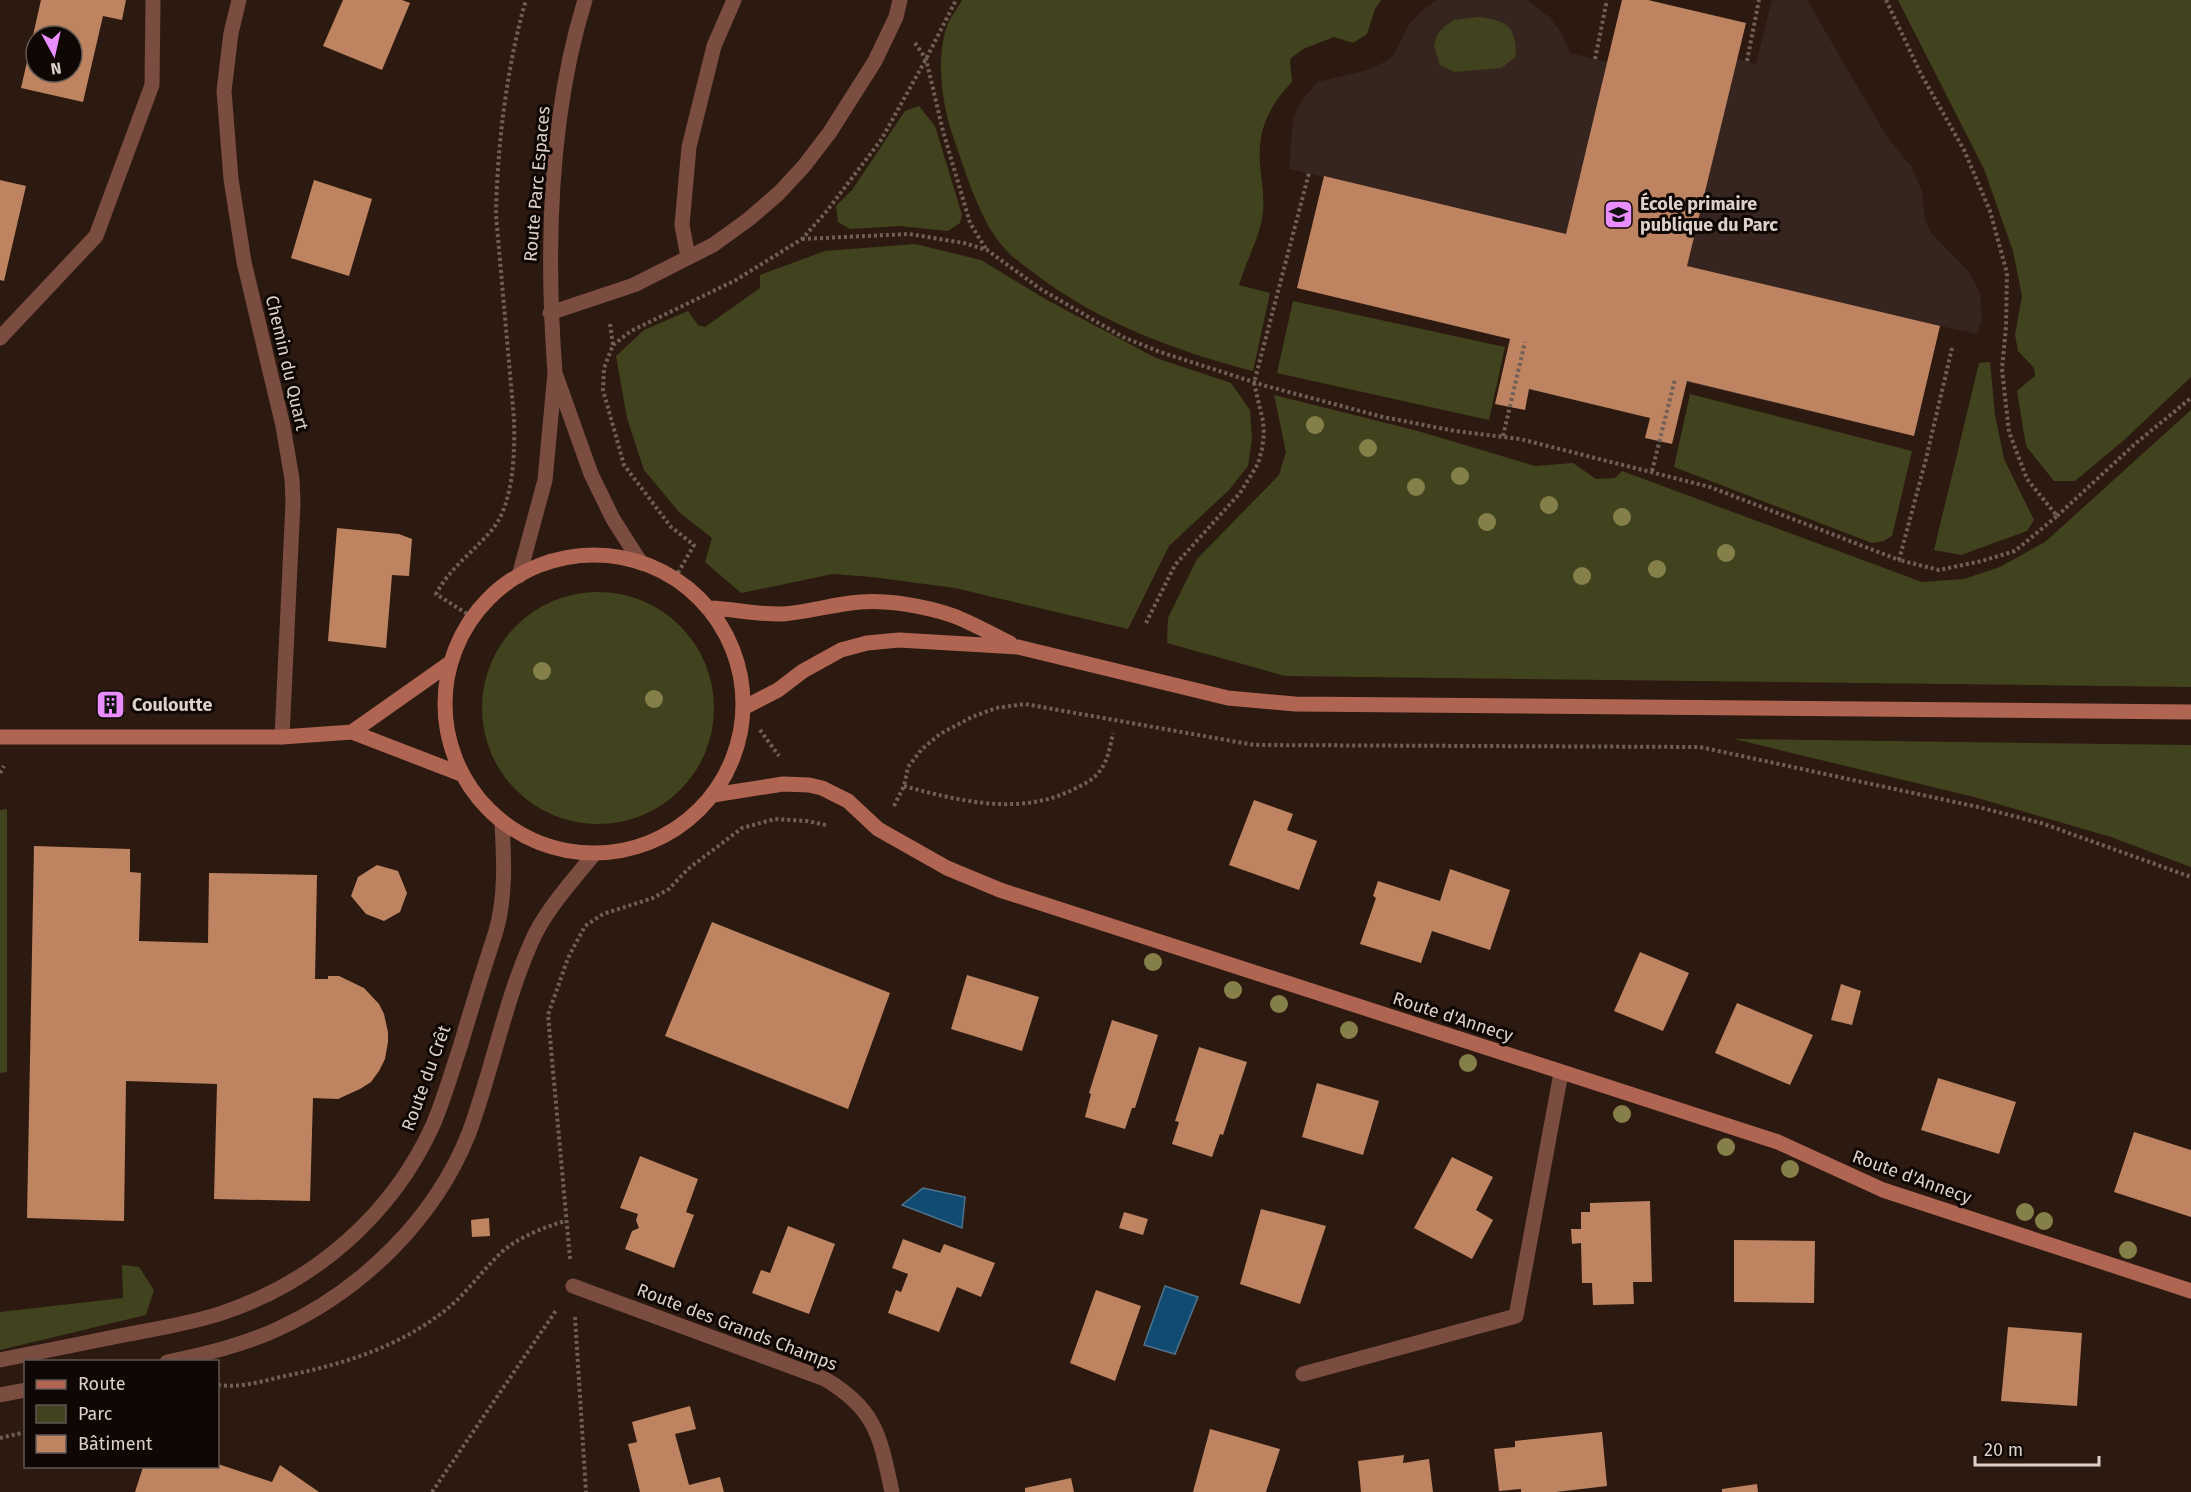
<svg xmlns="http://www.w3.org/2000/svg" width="2191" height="1492" font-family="'Fira Sans',sans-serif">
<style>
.education{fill:#36241e}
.green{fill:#40431d}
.water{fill:#124b72;stroke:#4f738c;stroke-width:1.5}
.building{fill:#be8361;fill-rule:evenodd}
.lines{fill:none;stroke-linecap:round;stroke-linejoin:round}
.path{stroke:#6f5f56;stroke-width:4;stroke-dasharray:3 3;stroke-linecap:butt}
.lane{stroke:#7b4d41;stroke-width:15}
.street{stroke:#7b4d41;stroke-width:15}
.secondary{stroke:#b06553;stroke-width:15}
.tree{fill:#858049}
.labels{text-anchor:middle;stroke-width:6;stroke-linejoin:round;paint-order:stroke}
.street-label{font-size:18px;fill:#ddd0c9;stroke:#0f0704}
.poi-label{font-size:18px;font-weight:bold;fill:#ddd0c9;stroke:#0f0704;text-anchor:start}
</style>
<rect width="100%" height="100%" fill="#2c1a10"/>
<path class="education" d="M1437 0H1527L1550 18 1562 34 1570 53 1607 62 1622 0H1648L1737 59 1756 64 1772 0H1807L1887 137 1912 167 1922 192 1925 220 1931 233 1969 272 1980 293 1982 319 1977 334 1940 326 1914 436 1660 376 1650 418 1529 389 1539 346 1297 288 1324 177 1289 169 1293 120 1300 103 1317 82 1364 71 1389 60 1397 49 1408 26 1421 11Z"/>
<path class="green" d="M962 0H1381L1375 9 1367 34 1353 43 1334 37 1303 49 1290 59 1292 82C1274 100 1262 121 1260 146 1258 168 1265 189 1263 211 1261 236 1246 260 1239 285L1270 293 1253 371C1175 351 1098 322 1034 273 1022 264 1009 255 1000 243 979 217 965 171 954 139 942 106 935 57 948 23 952 15 958 8 962 0Z
M1898 0H2191V377L2124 440 2075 481H2054L2026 446 2017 391 2035 376 2034 368 2018 351 2015 335 2022 296 2013 251 1984 169Z
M1479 17C1508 21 1516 26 1516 57L1501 68 1454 72 1440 65 1434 46 1437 35 1445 26 1454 20Z
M919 106 935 126 962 215 960 223 948 231 899 226 850 229 838 222 836 206 852 190 905 111Z
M915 244 981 260 1047 300 1156 358 1231 383 1250 410 1252 439 1248 466 1229 490 1169 546 1128 629 955 588 872 577 833 574 741 593 705 562 712 538 679 512 644 470 627 418 616 356 644 330 688 311 698 325 705 327 760 288V275L825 251Z
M1293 301 1505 347 1489 420 1277 373Z
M1990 362 1995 415 2004 459 2034 520 2027 531 1961 555 1934 550 1979 363Z
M1690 394 1912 451 1892 536 1884 541 1872 543 1674 467Z
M1274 395 1418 431 1535 466 1573 463 1596 479 1615 478 1622 471 1922 582 1964 579 2000 567 2045 542 2191 410V687L1285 676 1167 643 1168 618 1197 559 1279 475 1286 452Z
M482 708a116 116 0 1 1 232 0a116 116 0 1 1-232 0Z
M1734 739 2191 745V867L2111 837 1974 797Z
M7 809V1072L0 1073V810Z
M122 1265 139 1267 154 1290 146 1315 0 1350V1312L123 1298Z"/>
<path class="water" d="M923 1188 965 1197 962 1228 902 1205Z
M1165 1286 1198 1297 1175 1354 1144 1345Z"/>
<path class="building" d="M41 0H126L122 20 103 16 83 102 21 88ZM36 36H72V72H36Z
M343 0H402L410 3 382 70 323 46Z
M1622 0H1648L1746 23 1687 266 1940 326 1914 436 1687 381 1672 444 1645 438 1650 418 1529 389 1525 410 1495 404 1510 339 1297 288 1324 176 1566 234Z
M0 180 26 186 4 281 0 280Z
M314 180 372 199 349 276 291 258Z
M337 528 399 534 412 539 409 576 392 575 386 648 328 641Z
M125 696V712L97 713V697Z
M1254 800 1293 814 1287 830 1317 841 1299 890 1229 865Z
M34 846 130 849V872L141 873 139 941 208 943 209 873 317 875 315 979H328V976H339L364 988 379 1004 384 1014 388 1032V1042L385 1059 379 1071 371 1082 360 1089 338 1099 313 1098 310 1201 214 1199 217 1084 126 1081 124 1221 27 1218Z
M377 865 398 871 407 893 400 912 384 921 366 914 351 896 358 877Z
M1450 869 1510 890 1490 950 1432 931 1421 963 1360 944 1376 898 1373 896 1378 881 1440 901Z
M712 922 890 993 848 1109 665 1036Z
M1640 952 1689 973 1663 1031 1614 1011Z
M967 975 1039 997 1022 1051 951 1029Z
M1841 984 1861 991 1852 1025 1831 1020Z
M1737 1003 1813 1035 1790 1085 1715 1053Z
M1112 1020 1158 1035 1135 1108H1132L1125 1129 1085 1117 1091 1094 1089 1093Z
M1199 1047 1247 1062 1223 1135 1220 1134 1212 1157 1172 1144 1179 1122 1175 1121Z
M1938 1078 2016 1102 1999 1154 1921 1130Z
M1317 1083 1379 1101 1363 1155 1302 1137Z
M2134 1132 2191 1150V1217L2114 1192Z
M640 1156 698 1179 686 1212 694 1215 674 1268 625 1249 632 1231 639 1228 636 1220 638 1214 620 1208Z
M1452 1157 1493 1177 1476 1210 1493 1220 1472 1259 1414 1228Z
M1650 1201 1652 1282H1633L1634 1304 1593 1305 1592 1283H1582L1581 1243 1572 1244 1571 1229H1581V1212H1590V1203Z
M1261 1209 1326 1226 1300 1304 1240 1284Z
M1124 1212 1148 1219 1143 1235 1119 1228Z
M489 1218 490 1236 472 1237 471 1220Z
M788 1226 835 1244 809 1314 752 1293 761 1270 770 1273Z
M903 1239 940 1253 944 1244 995 1263 981 1297 957 1287 939 1332 888 1313 896 1290 901 1292 908 1274 892 1268Z
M1734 1240 1815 1241 1814 1303 1734 1302Z
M1096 1290 1141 1306 1115 1381 1070 1363Z
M2008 1327 2082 1333 2077 1406 2001 1401Z
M690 1406 696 1429 675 1434 689 1485 720 1477 724 1492H640L628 1444 637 1442 632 1422Z
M1210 1429 1280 1449 1266 1492H1193Z
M1602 1432 1607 1486 1556 1492H1521V1489L1499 1491 1494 1449 1515 1447V1441Z
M1404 1455 1403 1463 1429 1459 1433 1492H1361L1358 1461Z
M218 1464 272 1482 280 1465 319 1492H135L143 1467H218Z
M1071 1478 1074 1492H1025V1488Z
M1757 1484 1758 1492H1722V1489Z"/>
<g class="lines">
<path class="path" d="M1886 0 1921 74 1964 150 1990 211 2007 273 2006 327 2002 369 2009 432 2027 479 2057 516 2015 551 1982 561 1939 570 1899 560
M915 43 926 59 943 131 970 223 986 249
M1595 59 1607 0
M1747 61 1759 0
M802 239 909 234 964 243 987 250 1042 290 1123 337 1160 352 1266 386 1383 417 1455 431 1520 439 1710 487 1899 560 1926 459 1952 348
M610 324 613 345 604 368 603 390 624 465 671 527 694 545 675 578
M613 345 631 331 736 280 802 239 826 212 881 140 926 59 956 0
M1503 436 1525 342
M1652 471 1675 379
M2057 516 2136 443 2191 398
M472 617 436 594C449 569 472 553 491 531 514 505 515 452 514 419L496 215C497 148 507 64 526 0
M1146 623 1175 565 1240 493 1258 464 1262 449 1264 434 1263 421 1254 383 1309 173
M760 730 779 756
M0 773 4 766
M904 786C959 801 1019 816 1072 790 1082 785 1092 781 1099 772 1108 761 1110 747 1113 733
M894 806 904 786 908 767 922 749 940 734 972 717 996 708 1025 704 1254 745 1700 747 1978 807 2041 823 2191 877
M570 1259 548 1015 568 958 585 926 603 914 653 898 669 889 688 869 742 828 775 819 807 821 826 825
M575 1317 586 1492
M218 1385C239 1388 260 1382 280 1377 341 1365 398 1348 447 1309 468 1292 484 1268 504 1250 523 1235 543 1228 565 1221
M0 1438 26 1432
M432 1492 557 1309"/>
<path class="lane" d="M688 257 682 225 689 147 714 46 734 0
M550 313 634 285 713 245 749 219 779 193 804 166 830 132 875 61 896 17 900 0
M0 338 96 236 152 85 153 0"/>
<path class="street" d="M239 0 231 33 224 91 231 179 244 262 283 426 292 479 293 502 282 737
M555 373C546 253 549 116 585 0
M519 576 545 480 555 373 591 474 613 519 641 563
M573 1286 825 1379C877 1410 880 1437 892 1492
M0 1360C43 1351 86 1343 129 1334 161 1328 192 1323 222 1313 315 1282 392 1215 433 1125 444 1099 452 1071 461 1044 472 1006 484 968 496 931 506 895 504 860 502 823
M167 1362C205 1354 244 1345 280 1328 363 1289 435 1219 469 1133 492 1071 504 1004 531 943 545 910 572 882 594 854
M1303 1374 1516 1316 1561 1073
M0 1395 26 1390"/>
<path class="secondary" d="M445 704a149 149 0 1 1 298 0a149 149 0 1 1-298 0Z
M710 608C734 609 759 615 783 614 809 612 834 604 860 602 889 600 924 606 951 615 971 622 991 634 1010 643
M745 707 778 690 803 671 841 650 867 643 899 640 1018 647 1228 698 1295 704 2191 712
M352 732 450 663
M0 737H282L352 732 461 774
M713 795 783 784 809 785 822 788 848 801 878 829 947 868 1000 890 1778 1142 1883 1190 2191 1291"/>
</g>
<g class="tree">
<circle cx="1315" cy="425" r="9"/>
<circle cx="1368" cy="448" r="9"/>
<circle cx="1460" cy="476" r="9"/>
<circle cx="1416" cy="487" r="9"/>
<circle cx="1549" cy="505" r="9"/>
<circle cx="1622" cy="517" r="9"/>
<circle cx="1487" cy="522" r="9"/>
<circle cx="1726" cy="553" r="9"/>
<circle cx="1657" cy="569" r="9"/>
<circle cx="1582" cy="576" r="9"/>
<circle cx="542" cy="671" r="9"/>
<circle cx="654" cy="699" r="9"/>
<circle cx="1153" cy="962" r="9"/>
<circle cx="1233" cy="990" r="9"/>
<circle cx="1279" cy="1004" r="9"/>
<circle cx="1349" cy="1030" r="9"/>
<circle cx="1468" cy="1063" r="9"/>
<circle cx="1622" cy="1114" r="9"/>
<circle cx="1726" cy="1147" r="9"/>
<circle cx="1790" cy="1169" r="9"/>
<circle cx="2025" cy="1212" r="9"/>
<circle cx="2044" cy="1221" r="9"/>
<circle cx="2128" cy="1250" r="9"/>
</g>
<defs>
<symbol id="school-square" viewBox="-11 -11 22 22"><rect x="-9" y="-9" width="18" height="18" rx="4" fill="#ea8dfd" stroke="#0f0704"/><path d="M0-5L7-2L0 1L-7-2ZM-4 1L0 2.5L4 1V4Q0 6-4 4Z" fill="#111"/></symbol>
<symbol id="building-square" viewBox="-11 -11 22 22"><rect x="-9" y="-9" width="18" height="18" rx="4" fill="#ea8dfd" stroke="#0f0704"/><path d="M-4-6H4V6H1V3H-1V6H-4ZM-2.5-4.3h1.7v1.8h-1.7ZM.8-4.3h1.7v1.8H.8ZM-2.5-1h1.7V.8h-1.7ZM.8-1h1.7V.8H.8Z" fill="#111"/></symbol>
</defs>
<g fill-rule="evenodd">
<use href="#school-square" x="1602" y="198" width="33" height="33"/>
<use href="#building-square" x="94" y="688" width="33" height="33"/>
</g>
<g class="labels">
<g class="street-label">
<text transform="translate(537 184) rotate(-85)" y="6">Route Parc Espaces</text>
<text transform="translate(287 363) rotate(77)" y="6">Chemin du Quart</text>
<text transform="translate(1453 1017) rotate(18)" y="6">Route d'Annecy</text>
<text transform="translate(426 1078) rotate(-70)" y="6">Route du Crêt</text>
<text transform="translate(1912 1177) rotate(20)" y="6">Route d'Annecy</text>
<text transform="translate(737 1327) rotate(21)" y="6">Route des Grands Champs</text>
</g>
<g class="poi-label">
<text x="1640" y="210">École primaire<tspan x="1640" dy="21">publique du Parc</tspan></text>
<text x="132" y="711">Couloutte</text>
</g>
</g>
<rect x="24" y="1360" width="195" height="108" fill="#0f0704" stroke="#615753" stroke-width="1.5"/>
<rect x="36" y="1380" width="30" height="9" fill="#b06553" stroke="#615753" stroke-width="1.5"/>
<text x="78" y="1390" font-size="18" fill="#ddd0c9">Route</text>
<rect x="36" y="1405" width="30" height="18" fill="#40431d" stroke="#615753" stroke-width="1.5"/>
<text x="78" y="1420" font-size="18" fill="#ddd0c9">Parc</text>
<rect x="36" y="1435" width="30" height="18" fill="#be8361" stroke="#615753" stroke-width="1.5"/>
<text x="78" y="1450" font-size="18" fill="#ddd0c9">Bâtiment</text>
<g transform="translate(54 54) rotate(172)"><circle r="28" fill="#0f0704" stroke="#615753" stroke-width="1.5"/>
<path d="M0-4.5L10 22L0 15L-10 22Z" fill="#ea8dfd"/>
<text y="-9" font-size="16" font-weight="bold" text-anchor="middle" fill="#ddd0c9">N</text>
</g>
<path d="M1975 1456v9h124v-9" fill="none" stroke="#ddd0c9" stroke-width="3"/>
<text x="1984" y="1456" font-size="18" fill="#ddd0c9" stroke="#0f0704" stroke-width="4.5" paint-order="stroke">20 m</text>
</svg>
